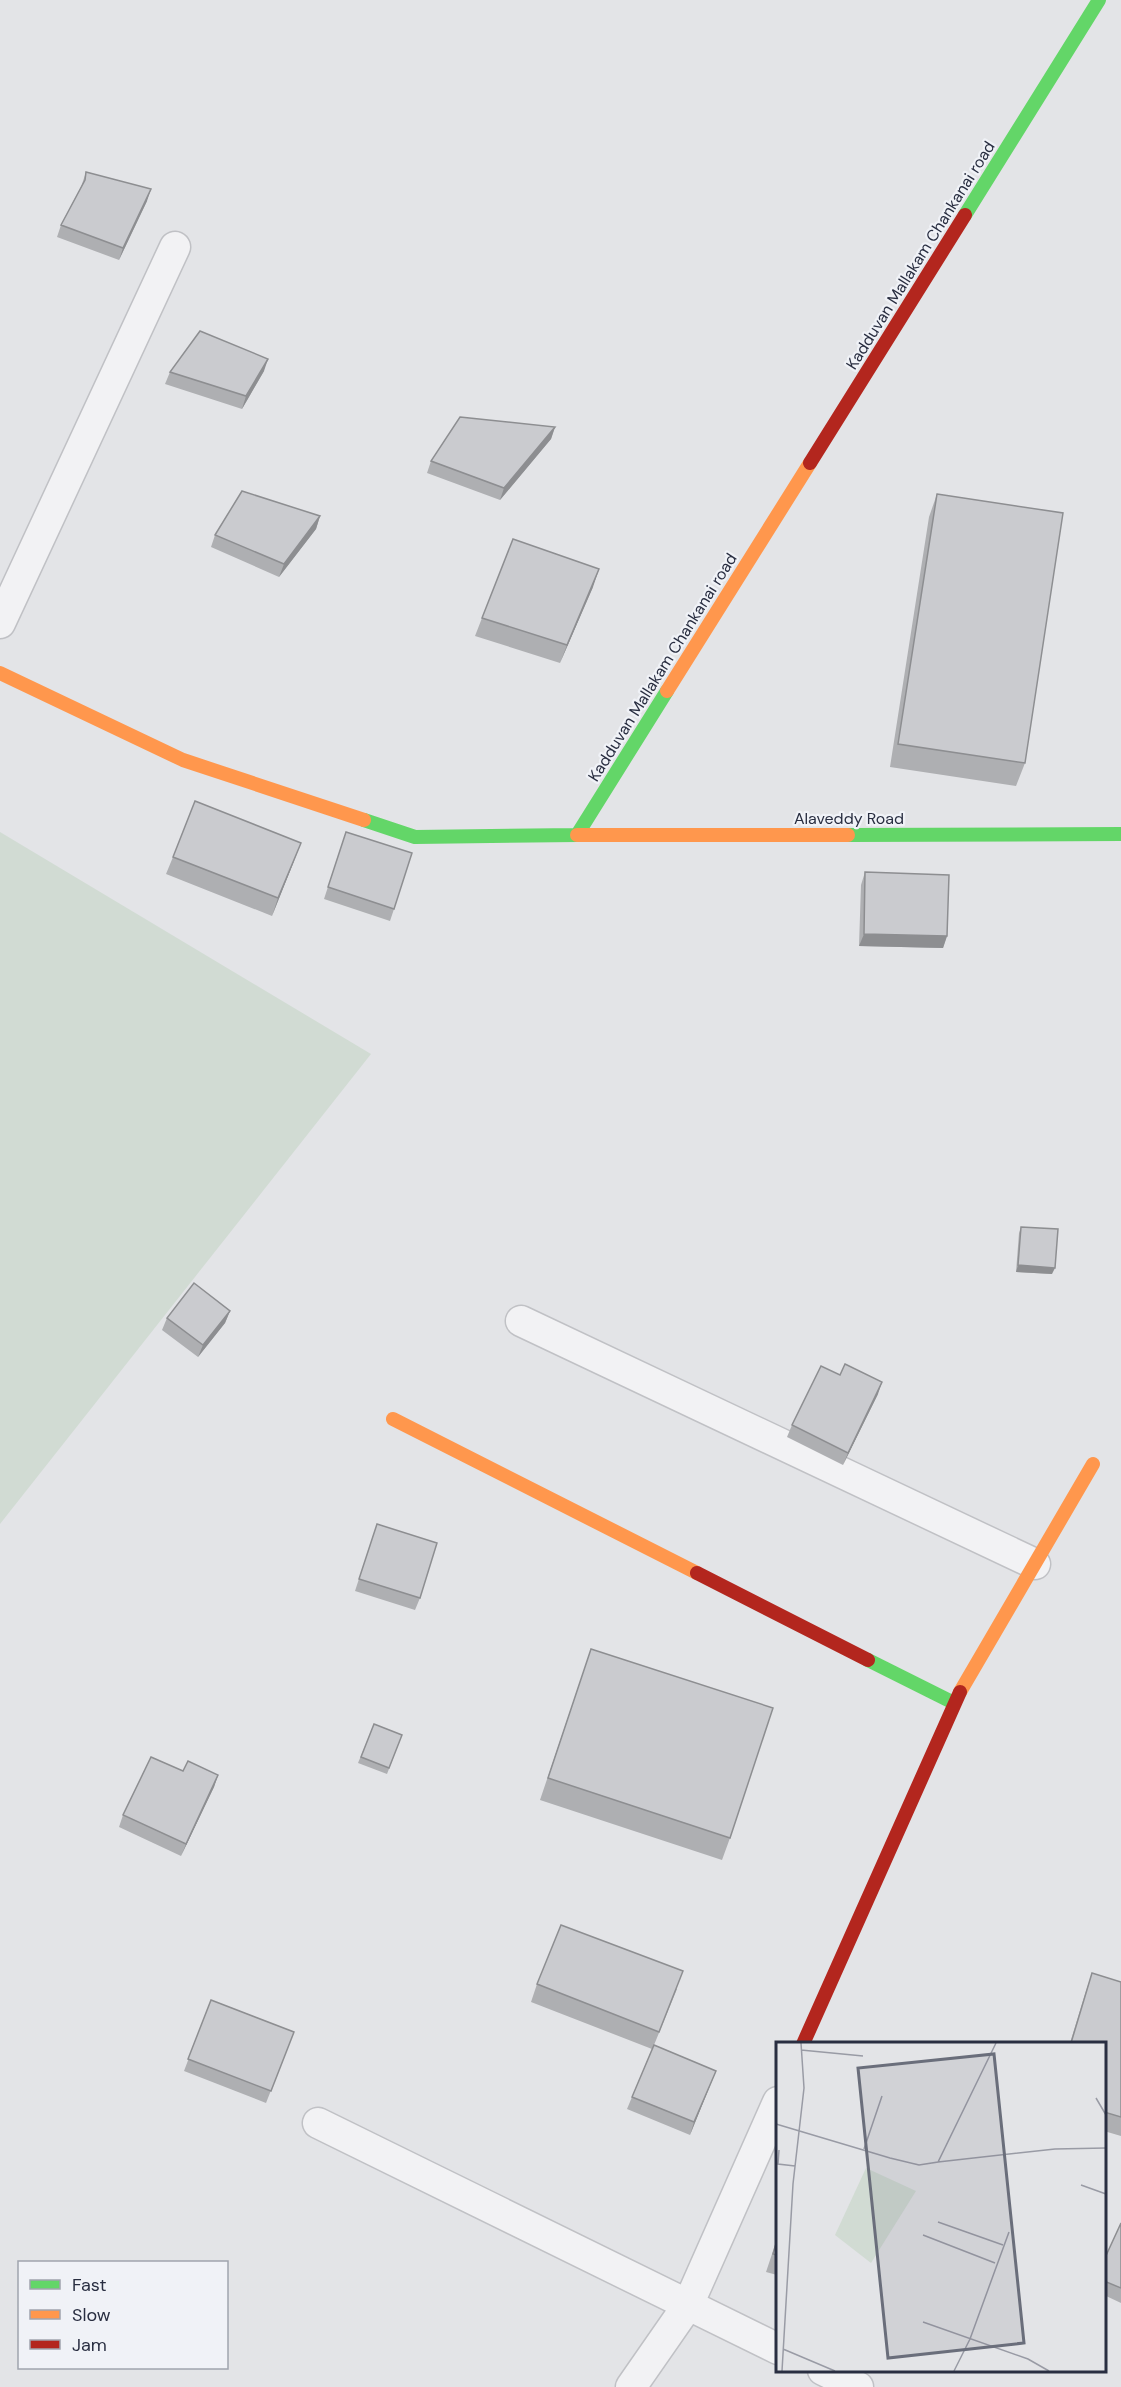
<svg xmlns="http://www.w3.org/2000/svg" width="1121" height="2387" font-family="'DM Sans',sans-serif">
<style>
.grass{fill:#d1dbd3}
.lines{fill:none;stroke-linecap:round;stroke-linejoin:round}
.street-casing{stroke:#c0c1c5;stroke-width:33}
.street{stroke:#f2f2f4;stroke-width:30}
.fast{stroke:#63d668;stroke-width:14}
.slow{stroke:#ff974d;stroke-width:14}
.jam{stroke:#b3261e;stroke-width:14}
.wall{fill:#aeafb2}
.shaded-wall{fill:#8d8e91}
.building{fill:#cacbcf;stroke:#8d8e91;stroke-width:1.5}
.labels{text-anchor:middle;stroke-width:4.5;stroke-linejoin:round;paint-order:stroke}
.street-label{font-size:16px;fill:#292e41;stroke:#f0f2f7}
.inset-road{fill:none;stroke:#999ba5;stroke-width:1.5}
.view{fill:#6a6e7b;fill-opacity:0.15;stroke:#6a6e7b;stroke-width:3}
.inset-edge{fill:none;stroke:#292e41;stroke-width:3}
</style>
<rect width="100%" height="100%" fill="#e3e4e7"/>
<path class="grass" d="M0 832 371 1054 0 1524Z"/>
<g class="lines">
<defs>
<path id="street" d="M0 623 175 247
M521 1321 1035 1564
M318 2123 778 2349
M823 2370 858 2387
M631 2387 688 2305 778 2102"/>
</defs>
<use href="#street" class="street-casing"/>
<use href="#street" class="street"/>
<path class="fast" d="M965 215 1099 0
M364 820 415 837 577 835 667 691
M848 835 1121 834
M868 1660 954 1703"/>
<path class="slow" d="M0 673 183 760 364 820
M667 691 810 463
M577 835H848
M393 1419 697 1573
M960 1692 1093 1464"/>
<path class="jam" d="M810 463 965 215
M697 1573 868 1660
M803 2044 960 1692"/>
</g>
<path class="wall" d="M86 172 147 201 119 260 57 237 61 225 81 187Z
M264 371 242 409 165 384 170 372Z
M555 427 551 439 500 500 427 473 431 461Z
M937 494 1025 763 1016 786 890 767 929 517Z
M320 516 316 529 279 577 211 547 215 535Z
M593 587 560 663 475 636 482 618Z
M346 832 394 909 390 921 324 899Z
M173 857 294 861 272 916 166 874Z
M865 872 947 936 943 948 859 946 861 885Z
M1021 1227 1052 1274 1016 1272 1019 1233Z
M230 1311 225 1323 198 1357 162 1330 167 1318Z
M878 1394 843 1465 787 1437 792 1425Z
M377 1524 420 1598 415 1610 355 1591Z
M591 1649 730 1838 722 1860 540 1800Z
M374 1724 402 1735 387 1774 358 1763Z
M183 1771 218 1775 214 1787 181 1856 119 1827 123 1815Z
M1092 1973 1121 1982V2136L1104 2131V2043H1070L1086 1991Z
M537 1984 677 1989 654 2045 716 2071 690 2135 627 2109 652 2049 531 2002Z
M211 2000 294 2032 266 2103 184 2071Z
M1121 2223V2303L1104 2295V2260Z
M777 2239V2275L766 2272Z"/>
<path class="shaded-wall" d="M151 189 147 201 119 260 123 248Z
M268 359 264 371 242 409 246 396Z
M555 427 551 439 500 500 504 488Z
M320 516 316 529 279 577 284 564Z
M599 569 593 587 560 663 567 645Z
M301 843 294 861 272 916 278 898Z
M864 934 947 936 943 948 859 946Z
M1018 1265 1055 1268 1052 1274 1016 1272Z
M230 1311 225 1323 198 1357 203 1345Z
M882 1382 878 1394 843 1465 848 1453Z
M218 1775 214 1787 181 1856 186 1844Z
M716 2071 711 2083 690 2135 694 2122Z"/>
<path class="building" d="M86 172 151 189 123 248 61 225 85 180Z
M200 331 268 359 246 396 170 372Z
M460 417 555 427 504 488 431 461Z
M242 491 320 516 284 564 215 535Z
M937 494 1063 513 1025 763 898 744Z
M513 539 599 569 567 645 482 618Z
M195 801 301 843 278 898 173 857Z
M346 832 412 853 394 909 328 887Z
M865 872 949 875 947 936 864 934Z
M1021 1227 1058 1229 1055 1268 1018 1265Z
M194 1283 230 1311 203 1345 167 1318Z
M845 1364 882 1382 848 1453 792 1425 821 1366 840 1375Z
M377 1524 437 1543 420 1598 359 1579Z
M591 1649 773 1708 730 1838 548 1778Z
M374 1724 402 1735 389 1768 361 1757Z
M151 1757 183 1771 188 1761 218 1775 186 1844 123 1815Z
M561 1925 683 1971 659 2032 537 1984Z
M1092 1973 1121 1982V2117L1104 2112V2043H1071Z
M211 2000 294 2032 271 2091 188 2059Z
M654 2045 716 2071 694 2122 632 2097Z
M1121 2223V2288L1104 2281V2260Z
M777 2240V2255L773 2254Z"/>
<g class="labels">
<g class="street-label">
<text transform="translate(920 255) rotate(-58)" y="6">Kadduvan Mallakam Chankanai road</text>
<text transform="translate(662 667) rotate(-58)" y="6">Kadduvan Mallakam Chankanai road</text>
<text x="849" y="824">Alaveddy Road</text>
</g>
</g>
<g transform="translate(776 2042)">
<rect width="330" height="330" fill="#e3e4e7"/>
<path d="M90 126 140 149 95 221 59 193Z" fill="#d1dbd3"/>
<path class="inset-road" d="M25 8 87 14M320 56 330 73M0 82 114 116 143 123 162 120 220 1M88 107 106 54M3 108 2 122 19 124M162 120 279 107 330 106M305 143 330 152M162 180 227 203M147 193 219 221M147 280 252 317 273 329M7 307 59 329M6 329 17 142 28 46 25 1M178 329 194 297 233 190"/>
<path class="view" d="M218 12 248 301 112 316 82 26Z"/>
<rect width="330" height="330" class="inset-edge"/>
</g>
<rect x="18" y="2261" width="210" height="108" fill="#f0f2f7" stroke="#a0a4ae" stroke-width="1.5"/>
<rect x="30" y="2280" width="30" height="9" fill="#63d668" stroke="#a0a4ae" stroke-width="1.5"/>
<text x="72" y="2291" font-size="18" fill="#292e41">Fast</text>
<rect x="30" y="2310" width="30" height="9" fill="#ff974d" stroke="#a0a4ae" stroke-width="1.5"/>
<text x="72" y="2321" font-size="18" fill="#292e41">Slow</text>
<rect x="30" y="2340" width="30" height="9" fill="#b3261e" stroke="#a0a4ae" stroke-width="1.5"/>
<text x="72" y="2351" font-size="18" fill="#292e41">Jam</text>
</svg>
